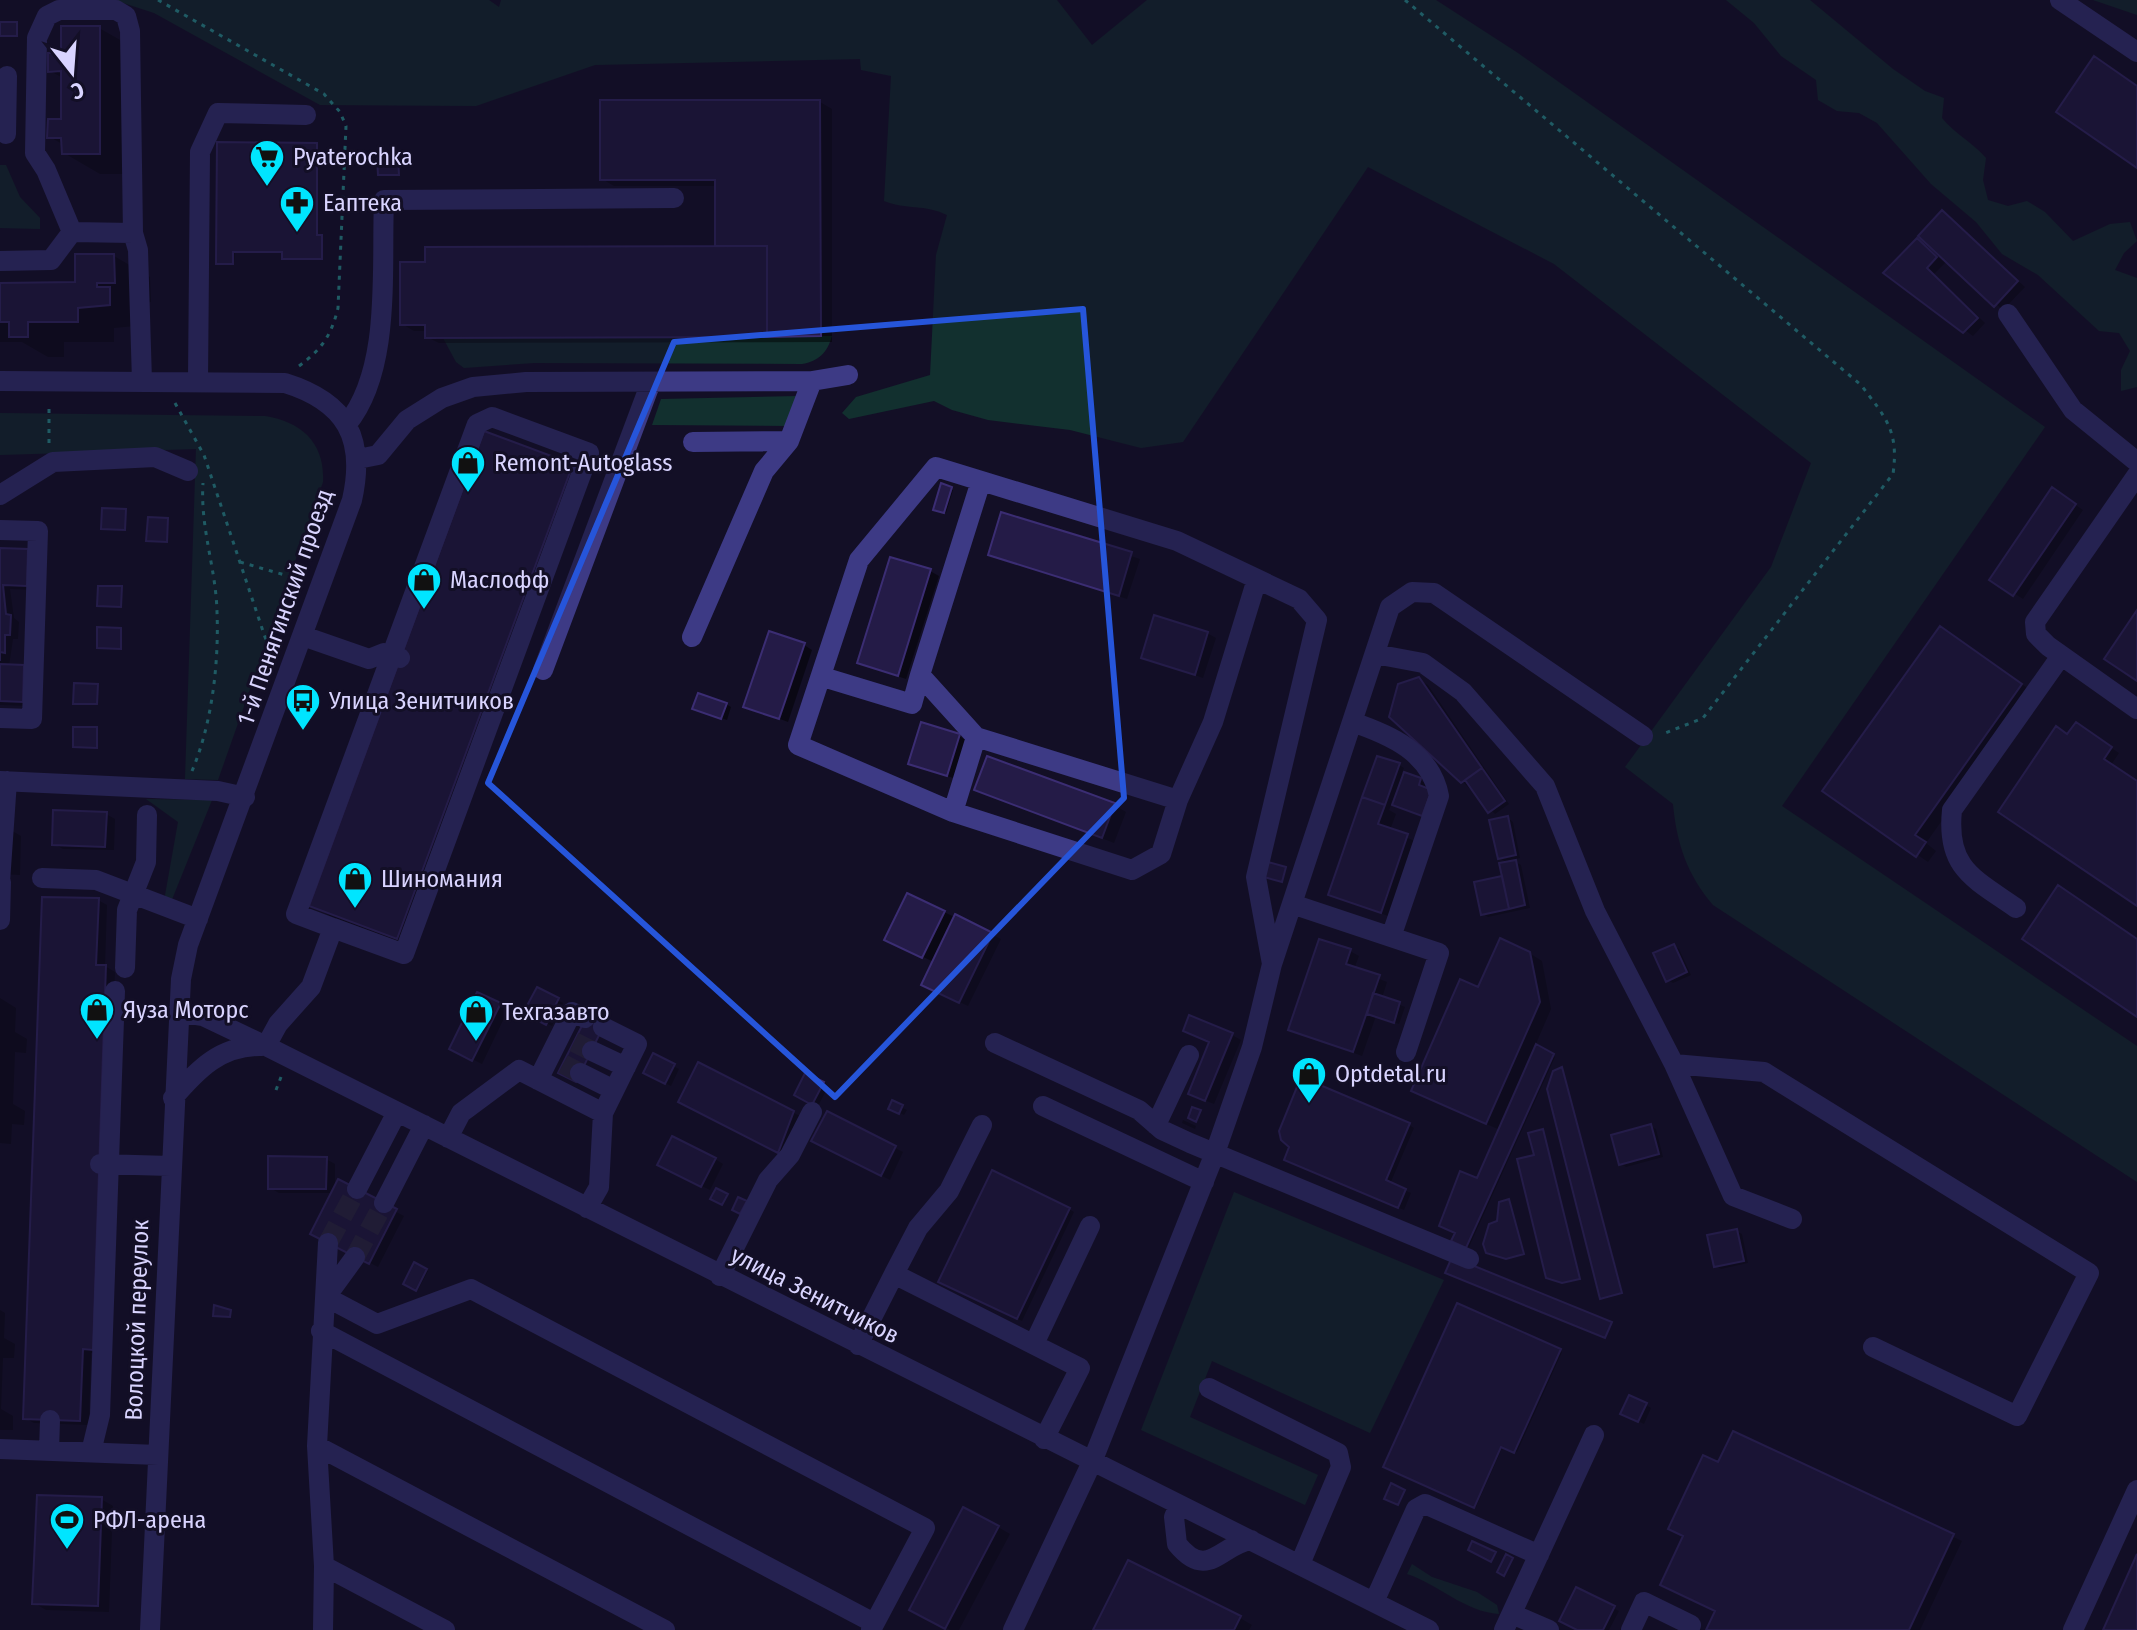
<svg xmlns="http://www.w3.org/2000/svg" width="2137" height="1630" font-family="'Fira Sans Condensed',sans-serif">
<style>
.green{fill:#12302f}
.shadow{fill:#0007}
.building{fill:#241b47;stroke:#3b2d73;stroke-width:2}
.lines{fill:none;stroke-linecap:round;stroke-linejoin:round}
.minor-tunnel{stroke:#312d47;stroke-width:20;stroke-dasharray:20 10;stroke-linecap:butt}
.path{stroke:#2fb8b0;stroke-width:3;stroke-dasharray:4 6;stroke-linecap:butt}
.minor{stroke:#3d3a85;stroke-width:20}
.marked{fill:none;stroke:#2655da;stroke-width:6;stroke-linejoin:round}
.labels{text-anchor:middle;stroke-width:6;stroke-linejoin:round;paint-order:stroke}
.poi-label{font-size:24px;fill:#d9d4ff;stroke:#130f26;text-anchor:start}
.street-label{font-size:24px;fill:#d9d4ff;stroke:#130f26}
</style>
<rect width="100%" height="100%" fill="#130f26"/>
<path class="green" d="M114 0H489L499 7 501 0H1057L1092 45 1147 0H1436L1518 53 2045 427 1782 806 2137 1046V1182L1713 905C1687 874 1677 845 1673 804L1625 767 1771 567 1811 463 1554 264 1368 167 1183 442 1141 448 1070 430 988 420 952 410 934 401 849 419 842 413 856 397 930 375 936 255 947 215C925 204 907 210 884 201L891 76 861 70 860 59 595 65 476 106 320 105 154 13Z
M1726 0H1810L1893 69 1925 91 1944 98 1942 118C1955 134 1972 142 1986 158L1983 180 1988 200 2008 206 2027 201 2045 212 2073 241 2110 224 2130 222 2137 241 2124 253 2115 270 2137 278V387L2121 391V370L2130 351 2119 333 2099 331 2038 275 2002 254 1976 222 1931 184 1877 123 1859 113 1837 111 1818 100 1816 80 1781 56 1754 23Z
M2093 0H2137V15Z
M0 165H6L20 197 40 218V229L0 228Z
M832 336C827 353 819 361 802 364L534 363 464 368 456 362 443 338Z
M798 396 788 426 652 425 661 399Z
M0 413 265 416C302 422 325 443 323 482L218 780 185 779 196 449 0 455Z
M146 799 212 800 171 902 164 901 178 822Z
M1234 1192 1444 1280 1370 1433 1212 1361 1190 1417 1318 1475 1305 1505 1141 1430Z
M1412 1564 1432 1577 1477 1592 1497 1605 1499 1614C1465 1612 1438 1584 1407 1574Z"/>
<path class="shadow" d="M99 28 136 49V174H100L64 153V145L50 137 63 121V78L50 71 63 55Z
M820 102 832 109V342L439 343 427 337V331H414L402 324 717 248V186H614L602 179Z
M317 145 318 237 323 239V259H286L284 252H235L234 264H220Z
M1942 213 2025 287 2003 310 1947 261 1934 274 1985 323 1973 336 1886 273 1918 241 1931 248Z
M114 256 150 277 151 302 134 303 146 325 114 328V342H64V357H48L22 342H0V285L77 284Z
M572 465 590 476 416 948 330 916 311 905Z
M942 486 953 490 946 513 935 509Z
M2061 495 2083 510 2023 599 1992 579Z
M1003 514 1140 559 1127 599 990 554Z
M168 520V542L150 541Z
M0 550 35 590 10 589 14 618 19 622 18 639H13L9 666 31 706 0 705Z
M930 571 939 576 906 679 859 663Z
M1207 633 1216 638 1203 678 1143 657Z
M1952 635 2033 692 1926 843 1936 851 1928 862 1825 791Z
M804 645 812 650 788 722 746 706Z
M1419 680 1428 685 1509 804 1495 814 1462 781Z
M726 704 731 707 727 720 700 711Z
M2085 730 2119 753 2111 765 2137 783V904L2068 736Z
M959 736 968 741 956 779 910 763Z
M1399 765 1404 768 1402 773 1426 783 1423 789 1399 807 1392 803 1389 810 1396 814 1390 830 1419 843 1393 918 1331 894Z
M977 789 1114 805 1126 812 1114 843Z
M106 814 115 819 114 850 63 849 54 844Z
M1508 818 1513 822 1520 858 1512 860 1521 865 1530 908 1488 917 1483 914 1509 863 1499 858Z
M0 824 21 836 20 875 0 874Z
M908 895 1001 939 968 1006 932 989 934 962 895 944Z
M98 900 107 905 105 966 115 972 101 1354 91 1353 89 1425 34 1423 25 1418Z
M1674 946 1679 949 1691 975 1673 983 1668 980Z
M1350 951 1359 956 1354 969 1387 982 1382 998 1405 1007 1399 1024 1376 1016 1362 1056 1290 1029Z
M1529 953 1542 961 1551 1009 1535 1046 1555 1057 1469 1247 1454 1240 1500 1130 1425 1097 1479 990Z
M537 990 563 1003 552 1026 526 1013Z
M478 994 508 1010 482 1064 460 1053Z
M0 998 16 1008 15 1032 27 1039 26 1053 15 1052 13 1104 25 1111 24 1125 12 1124 11 1144 0 1143Z
M1232 1035 1241 1040 1214 1104 1199 1098Z
M654 1056 679 1069 671 1086 645 1073Z
M699 1065 802 1117 787 1156 689 1106Z
M1562 1069 1623 1294 1604 1299 1602 1297Z
M806 1076 828 1087 818 1106 797 1094Z
M893 1103 907 1110 904 1115 890 1108Z
M1183 1120 1196 1126 1195 1129 1182 1123Z
M1409 1125 1414 1128 1390 1184 1411 1193 1404 1210 1291 1162Z
M1650 1126 1656 1129 1663 1157 1626 1167 1621 1164Z
M1542 1131 1580 1280 1565 1283 1550 1278 1536 1157Z
M822 1145 895 1148 903 1152 890 1180Z
M326 1159 335 1164V1191L339 1182 404 1216 378 1267 313 1233 334 1193H279L270 1188Z
M715 1159 723 1164 710 1190 668 1170Z
M1509 1202 1525 1254 1509 1258 1490 1253Z
M1069 1209 1074 1212 1022 1321 946 1284Z
M1736 1231 1742 1234 1748 1263 1721 1269 1716 1266Z
M415 1265 428 1271 418 1290 405 1283Z
M1458 1305 1562 1352 1517 1452 1503 1446 1476 1507 1385 1466Z
M0 1310 5 1313 4 1338 15 1344 14 1358H3L1 1409 13 1416V1430H0V1434Z
M1646 1405 1651 1408 1644 1424 1628 1416Z
M1734 1433 1962 1541 1920 1630H1708L1717 1611 1719 1464Z
M101 1499 113 1506 109 1612 46 1610 34 1603Z
M998 1527 1010 1534 959 1630H950L923 1616Z
M1129 1563 1240 1618 1252 1625 1249 1630H1095Z
M1577 1590 1619 1611 1609 1630H1580Z"/>
<path class="building" d="M0 22H17V36H0Z
M61 26H100V154H62L61 138H47L48 119H61V71L48 72V53H61Z
M2094 56 2137 86V168L2056 112Z
M600 100H820L821 336 767 337V246H715V180H600Z
M217 142 317 143V235H322V259H282V252H233V264H216Z
M377 157H398L399 175H378Z
M1942 210 2018 281 1994 307 1918 236Z
M1917 238 1937 257 1927 268 1978 318 1963 333 1883 273Z
M767 246V337L425 338V325H400V262H425V247Z
M75 254H114L115 283H97V287H110V305L78 308V322H28V337H9V322H0V283L75 282Z
M484 431 573 464 397 939 309 906Z
M941 483 952 487 944 513 933 510Z
M2052 487 2076 504 2013 596 1989 580Z
M102 508 126 509 125 530 101 529Z
M1001 512 1132 552 1119 596 988 555Z
M148 517 168 518 167 542 146 541Z
M0 548 28 549 27 586 3 585 6 614 11 615 10 635H5V653L0 652V661Z
M890 557 931 569 898 676 857 663Z
M98 586H122L121 607 97 606Z
M2137 610V681L2104 659Z
M1154 615 1208 632 1195 675 1141 658Z
M1940 626 2022 684 1915 835 1926 842 1916 857 1822 791Z
M97 627 121 628V649L97 648Z
M769 631 805 643 779 719 743 707Z
M0 664 24 665 23 702 0 701Z
M1419 677 1482 768 1461 783 1389 717 1398 684Z
M74 683 98 684 97 704H73Z
M698 693 727 703 721 719 692 709Z
M921 722 960 734 947 776 908 764Z
M2076 722 2112 747 2104 759 2137 781V906L1998 812 2056 726 2067 734Z
M73 727H97V748L73 747Z
M987 756 1115 803 1102 838 974 790Z
M1377 756 1400 763 1385 805 1362 797Z
M1482 768 1505 801 1488 813 1465 780Z
M1404 772 1421 778 1419 785 1432 790 1422 816 1392 805Z
M1362 797 1385 805 1378 824 1408 834 1381 913 1328 895Z
M53 810 107 812 105 847 52 845Z
M1508 816 1516 855 1498 859 1489 820Z
M1516 860 1525 905 1509 909 1499 863Z
M1268 862 1286 867 1282 882 1264 877Z
M1502 876 1509 909 1481 915 1474 882Z
M2058 885 2137 939V1017L2022 939Z
M907 893 945 911 922 958 884 940Z
M42 897 99 898 96 965H106L93 1350 83 1349 80 1421 23 1419Z
M955 914 993 933 959 1003 921 985Z
M1500 938 1530 952 1540 1002 1486 1124 1411 1091 1460 979 1478 987Z
M1319 939 1351 949 1346 964 1380 975 1353 1052 1288 1030Z
M1674 944 1687 972 1666 982 1653 953Z
M537 987 559 998 546 1025 523 1013Z
M477 992 501 1003 472 1061 449 1049Z
M1373 993 1400 1002 1394 1023 1367 1014Z
M592 1006 609 1015 576 1082 558 1073Z
M1189 1015 1233 1033 1205 1101 1188 1094 1209 1042 1183 1031Z
M1536 1044 1554 1054 1466 1248 1451 1241 1455 1233 1439 1226 1460 1171 1477 1178Z
M653 1053 675 1064 665 1084 643 1073Z
M698 1062 794 1111 778 1153 678 1102Z
M1562 1067 1622 1293 1600 1299 1547 1089 1553 1071Z
M805 1073 824 1082 812 1105 794 1095Z
M1301 1077 1410 1123 1386 1180 1406 1189 1398 1208 1284 1160 1289 1147 1281 1140 1279 1131Z
M892 1100 903 1105 899 1114 888 1109Z
M1192 1107 1201 1110 1196 1122 1188 1118Z
M827 1111 896 1146 881 1176 811 1141Z
M1651 1124 1659 1154 1619 1165 1611 1135Z
M1543 1129 1580 1279 1562 1283 1546 1278 1517 1159 1534 1155 1528 1133Z
M672 1136 716 1158 701 1187 657 1165Z
M268 1156 327 1157 326 1189H268Z
M992 1170 1070 1208 1017 1319 938 1282Z
M338 1179 397 1209 369 1264 310 1234Z
M716 1188 728 1194 722 1205 710 1199Z
M738 1197 747 1201 740 1214 732 1210Z
M1509 1199 1524 1254 1506 1259 1486 1253 1483 1244 1489 1224 1497 1221 1499 1202Z
M1737 1229 1744 1261 1714 1267 1707 1235Z
M1452 1257 1612 1322 1605 1338 1445 1273Z
M414 1262 427 1269 416 1291 403 1284Z
M1457 1303 1561 1349 1514 1453 1501 1447 1474 1508 1383 1467Z
M214 1305 231 1310 230 1317 213 1316Z
M1629 1395 1647 1403 1638 1422 1620 1414Z
M1733 1431 1954 1534 1909 1630H1706L1715 1611 1660 1585 1683 1536 1668 1529 1703 1455 1718 1462Z
M1391 1483 1405 1490 1398 1505 1384 1499Z
M37 1495 102 1497 98 1606 32 1604Z
M963 1507 999 1526 945 1629 909 1610Z
M1472 1541 1496 1552 1491 1562 1468 1550Z
M1506 1554 1513 1558 1504 1576 1497 1572Z
M2137 1554V1630H2103Z
M1128 1560 1241 1616 1234 1630H1093Z
M1576 1587 1615 1606 1603 1630H1577L1559 1621Z"/>
<g class="lines">
<path class="minor-tunnel" d="M574 1042 592 1051
M563 1064 580 1073
M328 1243 357 1189
M355 1257 384 1203"/>
<path class="path" d="M158 0 324 94 340 112 346 126 338 308C331 336 322 349 299 366
M1405 0 1861 385C1886 418 1899 431 1893 474L1703 718 1663 734
M175 403 204 455 270 652
M49 409V445
M240 562 302 580
M192 771C212 724 219 663 217 612 216 568 200 528 203 483
M276 1090 281 1077"/>
<path class="minor" d="M2060 0 2137 52
M6 134 7 76
M133 233 72 232 46 170 35 153 37 38 47 16 59 10H116L126 16 130 31 133 233 138 250 142 381
M0 261 51 260 72 232
M2008 314 2073 410 2137 462
M198 380 200 152 218 113 306 115
M0 381 285 383C346 402 366 438 352 500L188 945 181 979 150 1630
M347 424C392 369 381 268 384 200L674 198
M693 442 789 441
M358 459 378 455 407 420 442 398 473 387 526 382 812 381 848 375
M2137 475 2035 622 2036 634 2048 646 2137 709
M981 481 920 675 976 737 1178 800 1213 722 1257 579
M0 495 53 462 155 457 188 471
M0 530 38 531 32 719 0 718
M303 636 369 659 384 653 400 658
M692 637 764 471 789 441 812 381
M1375 654 1423 663 1463 692 1545 786 1595 911 1674 1064 1764 1072 2089 1273 2017 1416 1873 1347
M543 670 651 382
M823 677 912 704 920 675
M1352 722C1391 735 1431 753 1439 796L1391 937
M0 781 218 791 245 797
M1178 800 1161 854 1132 870 953 812 798 745 859 560 936 467 1177 541 1299 599 1317 620 1256 877 1272 964
M953 812 976 737
M42 878 96 880 198 919
M0 882 7 781
M1292 904 1439 953 1406 1052
M2016 908C1973 878 1946 868 1952 810L2061 656
M0 920 1 882
M125 968 127 910 146 862 147 815
M177 1012 203 1016 266 1046 1429 1630
M995 1043 1139 1110 1162 1130 1190 1143 1469 1259
M266 1046 278 1024 311 987 333 928 404 954 589 453 492 417 477 424 296 914 333 928
M592 1051 626 1067
M1674 1064 1733 1196 1792 1219
M580 1073 614 1090
M538 1080 572 1012 585 1018
M173 1098C198 1069 221 1045 262 1046
M1043 1106 1204 1182
M603 1113 637 1044 603 1027
M1156 1125 1189 1055
M448 1138 461 1113 519 1070 603 1113 599 1187 587 1208
M100 1164 170 1166
M357 1189 397 1112
M384 1203 424 1125
M328 1243 317 1446 324 1566 445 1630
M894 1274 918 1228 949 1191 982 1125
M720 1276 768 1180 790 1155 812 1112
M326 1297 377 1324 471 1289 925 1528 871 1630
M326 1297 355 1257
M321 1331 874 1623
M1034 1344 1090 1226
M858 1345 894 1274 1080 1368 1044 1439
M1209 1388 1338 1453 1341 1467 1300 1564
M317 1446 665 1630
M0 1449 158 1455
M49 1451 50 1420
M91 1452 100 1415 115 991
M1179 1505 1174 1517 1177 1544C1208 1582 1221 1544 1251 1540
M1374 1602 1416 1509 1425 1504 1539 1555
M1512 1614 1549 1630
M323 1630 324 1566
M1013 1630 1092 1462 1215 1153 1252 1047 1272 964 1390 607 1412 592 1434 593 1643 736
M1504 1630 1594 1435
M1631 1630 1644 1602 1691 1625 1689 1630
M2073 1630 2137 1490"/>
</g>
<path d="M0 0H2137V1630H0ZM1083 309 1124 798 835 1097 488 783 674 342Z" fill="#130f26" fill-opacity=".55" fill-rule="evenodd"/>
<path class="marked" d="M1083 309 1124 798 835 1097 488 783 674 342Z"/>
<defs>
<symbol id="supermarket-pin" viewBox="-11 -11 22 30"><path d="M0 17L-7.5 6A9.5 9.5 0 1 1 7.5 6Z" fill="#00e5ff" stroke="#130f26"/><path d="M-6-5.5h2.5l.6 2H6L4.5 2H-2.5L-4.4-4H-6ZM-1.5 3.2a1.3 1.3 0 1 0 .1 0ZM3 3.2a1.3 1.3 0 1 0 .1 0Z" fill="#111"/></symbol>
<symbol id="pharmacy-pin" viewBox="-11 -11 22 30"><path d="M0 17L-7.5 6A9.5 9.5 0 1 1 7.5 6Z" fill="#00e5ff" stroke="#130f26"/><path d="M-2-6h4v4h4v4h-4v4h-4v-4h-4v-4h4Z" fill="#111"/></symbol>
<symbol id="shop-pin" viewBox="-11 -11 22 30"><path d="M0 17L-7.5 6A9.5 9.5 0 1 1 7.5 6Z" fill="#00e5ff" stroke="#130f26"/><path d="M-5-2.5h2.3a2.7 3.5 0 0 1 5.4 0H5L5.5 6h-11ZM-1.5-2.5h3a1.5 2.3 0 0 0-3 0Z" fill="#111"/></symbol>
<symbol id="bus-pin" viewBox="-11 -11 22 30"><path d="M0 17L-7.5 6A9.5 9.5 0 1 1 7.5 6Z" fill="#00e5ff" stroke="#130f26"/><path d="M-5-6H5V4H4V6H2V4H-2V6H-4V4H-5ZM-3.5-4V0h7V-4ZM-3.5 1.2v1.5H-2V1.2ZM2 1.2v1.5H3.5V1.2Z" fill="#111"/></symbol>
<symbol id="stadium-pin" viewBox="-11 -11 22 30"><path d="M0 17L-7.5 6A9.5 9.5 0 1 1 7.5 6Z" fill="#00e5ff" stroke="#130f26"/><path d="M0-5a6.5 5 0 1 0 0 10a6.5 5 0 1 0 0-10ZM-3.5-1.8h7v3.6h-7Z" fill="#111"/></symbol>
</defs>
<g fill-rule="evenodd">
<use href="#supermarket-pin" x="247" y="137" width="40" height="54"/>
<use href="#pharmacy-pin" x="277" y="183" width="40" height="54"/>
<use href="#shop-pin" x="448" y="443" width="40" height="54"/>
<use href="#shop-pin" x="404" y="560" width="40" height="54"/>
<use href="#bus-pin" x="283" y="681" width="40" height="54"/>
<use href="#shop-pin" x="335" y="859" width="40" height="54"/>
<use href="#shop-pin" x="77" y="990" width="40" height="54"/>
<use href="#shop-pin" x="456" y="992" width="40" height="54"/>
<use href="#shop-pin" x="1289" y="1054" width="40" height="54"/>
<use href="#stadium-pin" x="47" y="1500" width="40" height="54"/>
</g>
<g class="labels">
<g class="poi-label">
<text x="293" y="165">Pyaterochka</text>
<text x="323" y="211">Еаптека</text>
<text x="494" y="471">Remont-Autoglass</text>
<text x="450" y="588">Маслофф</text>
<text x="329" y="709">Улица Зенитчиков</text>
<text x="381" y="887">Шиномания</text>
<text x="123" y="1018">Яуза Моторс</text>
<text x="502" y="1020">Техгазавто</text>
<text x="1335" y="1082">Optdetal.ru</text>
<text x="93" y="1528">РФЛ-арена</text>
</g>
<g class="street-label">
<text transform="translate(285 607) rotate(-71)" y="8">1-й Пенягинский проезд</text>
<text transform="translate(815 1295) rotate(27)" y="8">улица Зенитчиков</text>
<text transform="translate(137 1320) rotate(-88)" y="8">Волоцкой переулок</text>
</g>
</g>
<g transform="translate(72 72) rotate(163)" stroke="#130f26" stroke-width="6" paint-order="stroke">
<path d="M0-6L14 30L0 20L-14 30Z" fill="#d9d4ff"/>
<text y="-12" font-size="22" font-weight="bold" text-anchor="middle" fill="#d9d4ff">С</text>
</g>
</svg>
